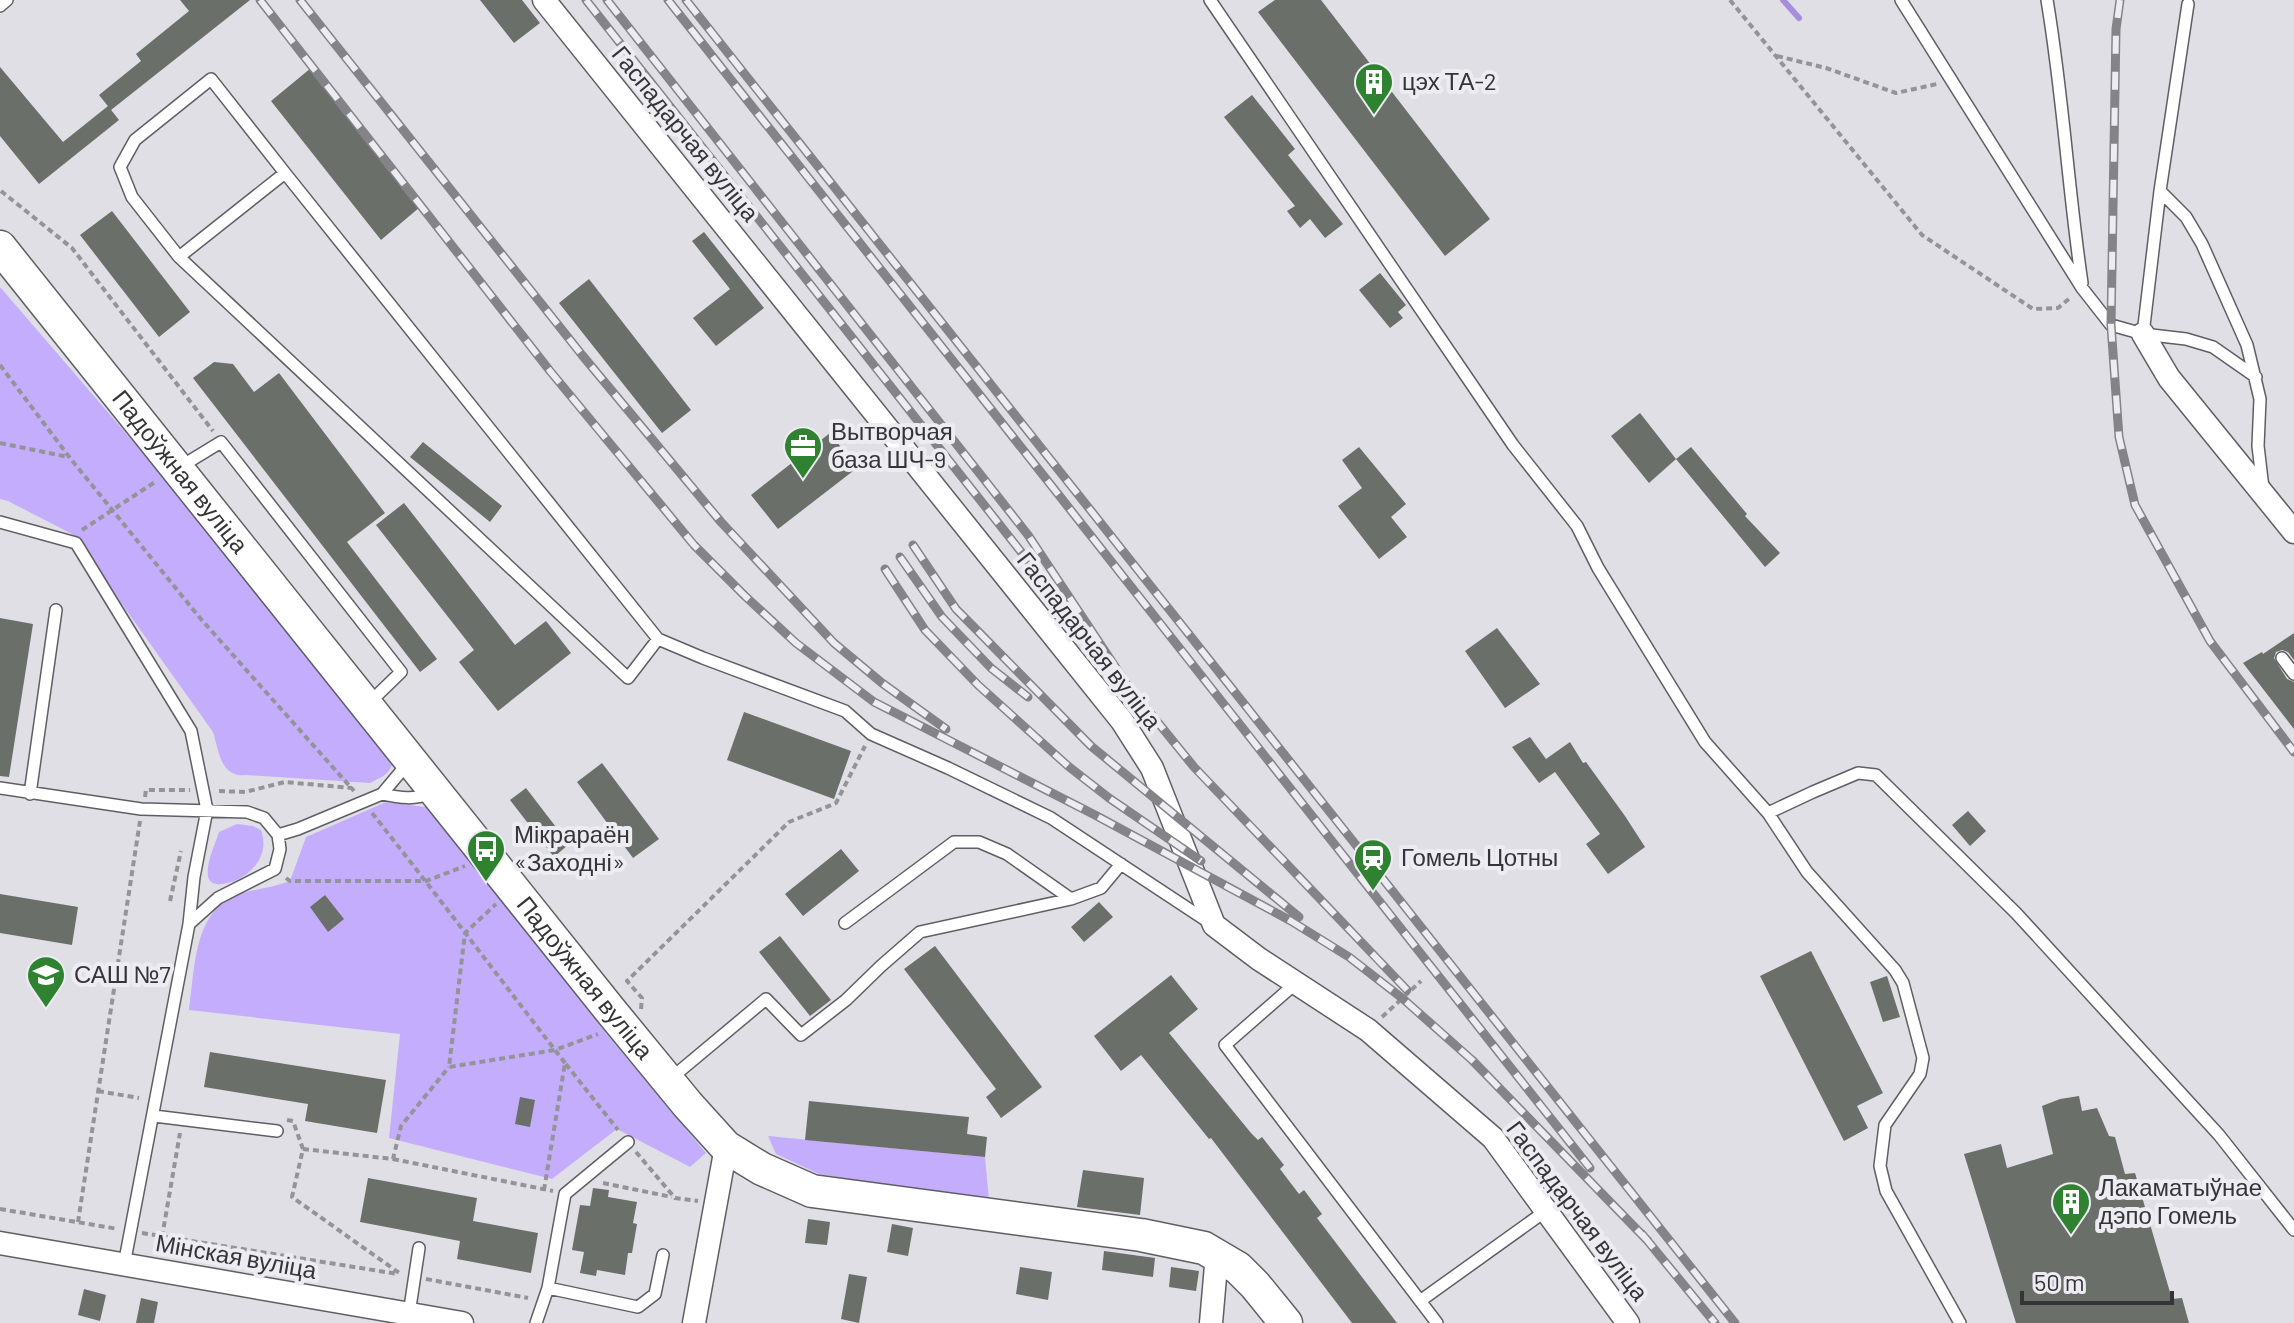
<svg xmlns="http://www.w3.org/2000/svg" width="2294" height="1323" font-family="Barlow,sans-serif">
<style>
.green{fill:#c4adfd}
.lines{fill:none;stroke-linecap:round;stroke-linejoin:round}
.stream{stroke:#a58edc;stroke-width:6}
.building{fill:#6a6f6a}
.lane-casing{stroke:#5f5e64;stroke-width:14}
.street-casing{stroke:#5f5e64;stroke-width:25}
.secondary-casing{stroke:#5f5e64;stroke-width:35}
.path{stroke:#949397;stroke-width:4;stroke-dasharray:6 4;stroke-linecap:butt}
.lane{stroke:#fff;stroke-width:11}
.street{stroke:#fff;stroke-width:22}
.secondary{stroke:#fff;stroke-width:32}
.rail-casing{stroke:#848387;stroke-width:9}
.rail{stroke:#edecf3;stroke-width:6;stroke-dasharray:18;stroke-linecap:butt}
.labels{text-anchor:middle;stroke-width:8;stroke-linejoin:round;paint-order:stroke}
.poi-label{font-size:24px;fill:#353437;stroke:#edecf3;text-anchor:start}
.street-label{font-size:24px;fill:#353437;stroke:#edecf3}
</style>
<rect width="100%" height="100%" fill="#e0dfe5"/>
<path class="green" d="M0 287 143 453 394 757C391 774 384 776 370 783L246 775C221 778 219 752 213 732L72 534 8 501 0 499Z
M386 802 433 808 605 1032 706 1153 690 1167 617 1129 552 1179 389 1138 400 1034 189 1010C195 970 193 913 236 895 254 889 272 888 290 881L306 837Z
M237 824 253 826 261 830C277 874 210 898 208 876 206 862 215 845 219 832Z
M768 1136 985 1157 989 1200 898 1188 819 1174 776 1154Z"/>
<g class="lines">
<path class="stream" d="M1783 0 1799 18"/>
</g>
<path class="building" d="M180 0H250L111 110 99 95 141 61 136 54 189 11Z
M480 0H522L540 23 514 43Z
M1275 0H1321L1490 219 1445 256 1258 12Z
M0 67 63 142 108 106 119 120 39 184 0 136Z
M311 68 420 207 381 240 271 101Z
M1252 95 1295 149 1288 155 1343 224 1325 238 1310 219 1300 228 1287 211 1295 206 1224 117Z
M112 211 190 312 159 337 80 235Z
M704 232 764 308 716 346 693 318 730 289 692 241Z
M1380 273 1406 305 1398 312 1403 318 1390 328 1359 290Z
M589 279 691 410 662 433 559 303Z
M214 362 233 364 254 392 279 373 385 513 347 542 437 659 420 672 193 378Z
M1640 413 1676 459 1649 483 1611 436Z
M830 433 857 468 778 529 751 495Z
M423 442 502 506 490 522 410 457Z
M1359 447 1406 504 1391 517 1407 537 1379 559 1338 506 1362 488 1342 460Z
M1691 447 1747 514 1745 516 1780 553 1765 567 1676 459Z
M404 503 515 645 546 621 571 653 498 711 459 662 474 650 376 525Z
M0 618 33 624 9 777 0 776Z
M1497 628 1540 684 1505 708 1465 651Z
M2294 633V660L2288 652 2282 650 2276 652 2274 658 2287 679 2294 682V729L2243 663 2262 652 2263 654Z
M744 712 851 751 834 799 727 760Z
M1530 737 1546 759 1570 742 1583 763 1586 762 1625 816 1645 847 1608 874 1586 844 1600 834 1555 772 1539 783 1512 747Z
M602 763 659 839 633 858 577 782Z
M526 788 569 844 554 857 510 800Z
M1968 811 1986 831 1970 846 1952 825Z
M841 849 859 871 803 916 785 894Z
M0 894 78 907 72 945 0 933Z
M325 895 344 919 328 932 310 907Z
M1099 902 1113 917 1084 942 1071 927Z
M780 936 831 1000 810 1016 759 952Z
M935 946 1042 1087 1001 1118 986 1097 996 1089 904 969Z
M1811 951 1883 1093 1857 1106 1868 1128 1844 1141 1760 976Z
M1171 975 1198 1009 1169 1033 1251 1133 1258 1140 1262 1137 1284 1165 1280 1169 1299 1194 1304 1190 1322 1214 1317 1218 1397 1323H1352L1211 1138 1209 1139 1141 1055 1121 1071 1094 1036Z
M1887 976 1900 1017 1883 1022 1870 982Z
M210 1052 386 1080 377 1133 305 1121 308 1104 204 1087Z
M2079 1096 2082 1111 2097 1108 2109 1136 2115 1137 2125 1174 2135 1173 2172 1299 2182 1298 2189 1323H2016L1964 1154 2001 1144 2007 1168 2053 1154 2042 1106 2060 1099Z
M520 1097 535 1100 530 1127 515 1124Z
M809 1101 969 1117 967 1134 987 1137 985 1157 805 1140Z
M1083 1170 1144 1178 1140 1215 1077 1207Z
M368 1178 477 1198 473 1221 538 1233 531 1273 457 1259 460 1241 360 1222Z
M593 1188 609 1190 608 1197 637 1202 633 1223 637 1224 632 1253H628L625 1275 597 1270 596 1276 580 1273 584 1252 572 1250 580 1205 590 1206Z
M808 1219 830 1222 827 1245 805 1243Z
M892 1224 913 1228 908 1256 887 1252Z
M1104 1251 1155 1258 1153 1277 1102 1270Z
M1020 1267 1052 1272 1048 1300 1016 1294Z
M1171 1267 1199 1271 1196 1291 1169 1287Z
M849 1274 867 1277 859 1323 841 1319Z
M84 1289 106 1295 100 1321 78 1315Z
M141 1298 158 1302 154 1323H136Z"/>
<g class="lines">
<defs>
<path id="lane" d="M1210 0 1513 445 1577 526 1598 568 1705 742 1768 813 1813 792 1858 773 1876 775 2016 913 2219 1135 2294 1230
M1901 0 2082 288 2111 325 2143 334 2186 339 2213 347 2256 377
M2047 0C2063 94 2068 189 2082 283
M0 6 7 0
M2160 191 2186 217 2202 244 2247 345 2260 399 2258 446 2263 488
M179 257 132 197 120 167 135 140 211 79 285 173
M2143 334 2160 191 2188 4
M180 467 221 442 401 672 368 704
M0 522 76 543 191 731 207 810 194 877 189 924 124 1265
M658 639 628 678 179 257 285 173 658 639 703 658 845 711 871 734 948 768 1051 818 1210 923
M2282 658 2294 674
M0 788 141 809 247 812 264 818 278 835 280 849 275 869 218 898 189 924
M30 794 56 610
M382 794C400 798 415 800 432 793
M1768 813 1807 872 1895 970 1903 983 1923 1058 1920 1074 1885 1125 1880 1166 1886 1191 1960 1323
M278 835 298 829 382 794 408 763
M845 923 954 842H979L1007 854 1071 899 1101 888 1121 864
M1296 983 1225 1045 1437 1323
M669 1080 766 999 801 1035 846 1000 881 966 920 932 1071 899
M154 1116 277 1131
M548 1288 638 1307 655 1294 663 1255
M1420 1301 1547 1210
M409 1314 419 1248
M536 1323 548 1288 565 1194 628 1142"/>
<path id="street" d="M544 0 1122 721 1152 768 1214 925 1259 959 1368 1030 1493 1138 1628 1323
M2143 334 2169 378 2294 532
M0 1243 462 1323
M694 1323 726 1147
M1211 1323 1217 1254"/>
<g id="secondary">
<path id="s1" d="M0 247 610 1010 688 1105 726 1147 762 1169 812 1191 1141 1235 1204 1248 1238 1268 1255 1285 1286 1323"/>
</g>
</defs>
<use href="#lane" class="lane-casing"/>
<use href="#street" class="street-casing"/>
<use href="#secondary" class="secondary-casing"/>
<path class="path" d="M1730 0 1922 235 2033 309 2058 308 2070 298
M1777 56 1826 68 1896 93 1937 84
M1 191 72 248 213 431
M0 365 70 458 200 618 354 791
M0 443 68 457
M82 530 155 482
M219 791 245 792 285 782 352 788
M145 797 146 790H190
M372 813C434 891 494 971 555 1050L449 1067 465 933 496 904
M286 878 290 881H426L465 866
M170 901 181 851
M641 1009 642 998 627 981 789 822 836 803 865 746
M1382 1017 1421 981
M565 1063 555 1050 598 1034
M98 1091 139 1098
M287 1120 293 1121 303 1149 292 1197 402 1275
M303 1149 393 1159 401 1126 449 1067
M636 1152 675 1198 698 1201
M393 1159 553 1191
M603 1183 672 1197
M544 1190 565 1063 618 1130
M0 1209 118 1229
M78 1222 140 821
M142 1233 398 1274
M162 1237 180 1133
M426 1279 528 1298"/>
<use href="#lane" class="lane"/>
<use href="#street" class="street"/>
<use href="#secondary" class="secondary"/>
<defs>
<path id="rail" d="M260 0 550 371 694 545 745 596 796 643 874 702 1095 815 1291 921 1349 957 1402 998 1472 1060 1648 1241
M300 0 582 355 721 522 834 643 882 683 946 729
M586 0 1059 600
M607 0 1028 535 1126 683 1194 767 1407 990
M668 0 1590 1168
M686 0 1735 1323
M2120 0 2116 29 2111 325 2119 437 2135 505 2210 641 2294 752
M913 545 956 609 1091 746 1299 917
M900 557 942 617 991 668 1028 697
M885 569 925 630 978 685 1068 766 1109 798 1201 861
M1642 1234 1715 1323"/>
</defs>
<use href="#rail" class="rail-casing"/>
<use href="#rail" class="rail"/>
</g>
<defs>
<symbol id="building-pin" viewBox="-11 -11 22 30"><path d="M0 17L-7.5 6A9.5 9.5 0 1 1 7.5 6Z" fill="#2e8230" stroke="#edecf3"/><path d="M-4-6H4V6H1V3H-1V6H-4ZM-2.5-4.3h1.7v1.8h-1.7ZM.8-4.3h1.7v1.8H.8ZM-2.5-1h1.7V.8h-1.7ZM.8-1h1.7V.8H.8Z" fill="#fff"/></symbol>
<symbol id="office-pin" viewBox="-11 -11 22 30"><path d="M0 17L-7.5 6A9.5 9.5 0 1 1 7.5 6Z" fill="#2e8230" stroke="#edecf3"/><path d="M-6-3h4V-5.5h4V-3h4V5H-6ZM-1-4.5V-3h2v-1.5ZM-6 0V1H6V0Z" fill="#fff"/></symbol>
<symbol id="bus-pin" viewBox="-11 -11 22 30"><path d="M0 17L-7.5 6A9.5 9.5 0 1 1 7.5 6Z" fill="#2e8230" stroke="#edecf3"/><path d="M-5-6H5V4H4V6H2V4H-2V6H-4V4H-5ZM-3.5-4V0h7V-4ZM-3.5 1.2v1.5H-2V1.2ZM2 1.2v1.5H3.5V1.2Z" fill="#fff"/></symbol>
<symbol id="station-pin" viewBox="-11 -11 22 30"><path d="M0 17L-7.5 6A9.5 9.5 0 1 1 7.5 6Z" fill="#2e8230" stroke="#edecf3"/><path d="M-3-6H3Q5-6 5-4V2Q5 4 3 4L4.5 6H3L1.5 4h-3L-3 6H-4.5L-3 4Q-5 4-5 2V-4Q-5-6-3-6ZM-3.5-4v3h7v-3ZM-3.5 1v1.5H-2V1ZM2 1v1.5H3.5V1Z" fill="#fff"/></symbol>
<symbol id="school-pin" viewBox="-11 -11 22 30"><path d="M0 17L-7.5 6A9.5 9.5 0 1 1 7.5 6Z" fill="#2e8230" stroke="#edecf3"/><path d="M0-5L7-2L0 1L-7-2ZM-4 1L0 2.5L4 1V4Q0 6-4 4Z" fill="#fff"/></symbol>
</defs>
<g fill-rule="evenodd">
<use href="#building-pin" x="1352" y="60" width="44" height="60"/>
<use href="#office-pin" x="781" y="424" width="44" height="60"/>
<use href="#bus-pin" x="464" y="827" width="44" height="60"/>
<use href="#station-pin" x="1351" y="836" width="44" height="60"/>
<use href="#school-pin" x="24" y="953" width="44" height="60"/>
<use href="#building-pin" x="2049" y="1180" width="44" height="60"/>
</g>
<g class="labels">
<g class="poi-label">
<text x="1402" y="90">цэх ТА-2</text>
<text x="831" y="440">Вытворчая<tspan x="831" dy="28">база ШЧ-9</tspan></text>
<text x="514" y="843">Мікрараён<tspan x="514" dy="28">«Заходні»</tspan></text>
<text x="1401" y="866">Гомель Цотны</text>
<text x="74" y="983">САШ №7</text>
<text x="2099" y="1196">Лакаматыўнае<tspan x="2099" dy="28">дэпо Гомель</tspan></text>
</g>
<g class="street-label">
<text transform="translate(685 134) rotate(51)" y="8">Гаспадарчая вуліца</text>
<text dy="8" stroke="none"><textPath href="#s1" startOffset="288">Падоўжная вуліца</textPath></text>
<text transform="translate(1089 641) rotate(52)" y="8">Гаспадарчая вуліца</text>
<text dy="8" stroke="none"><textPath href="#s1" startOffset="936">Падоўжная вуліца</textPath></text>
<text transform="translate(1577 1211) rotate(53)" y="8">Гаспадарчая вуліца</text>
<text transform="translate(236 1257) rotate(10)" y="8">Мінская вуліца</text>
</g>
</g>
<path d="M2022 1291v12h150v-12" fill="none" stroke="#353437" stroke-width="4"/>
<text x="2034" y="1291" font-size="24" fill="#353437" stroke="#edecf3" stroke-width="6" paint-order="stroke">50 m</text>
</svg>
